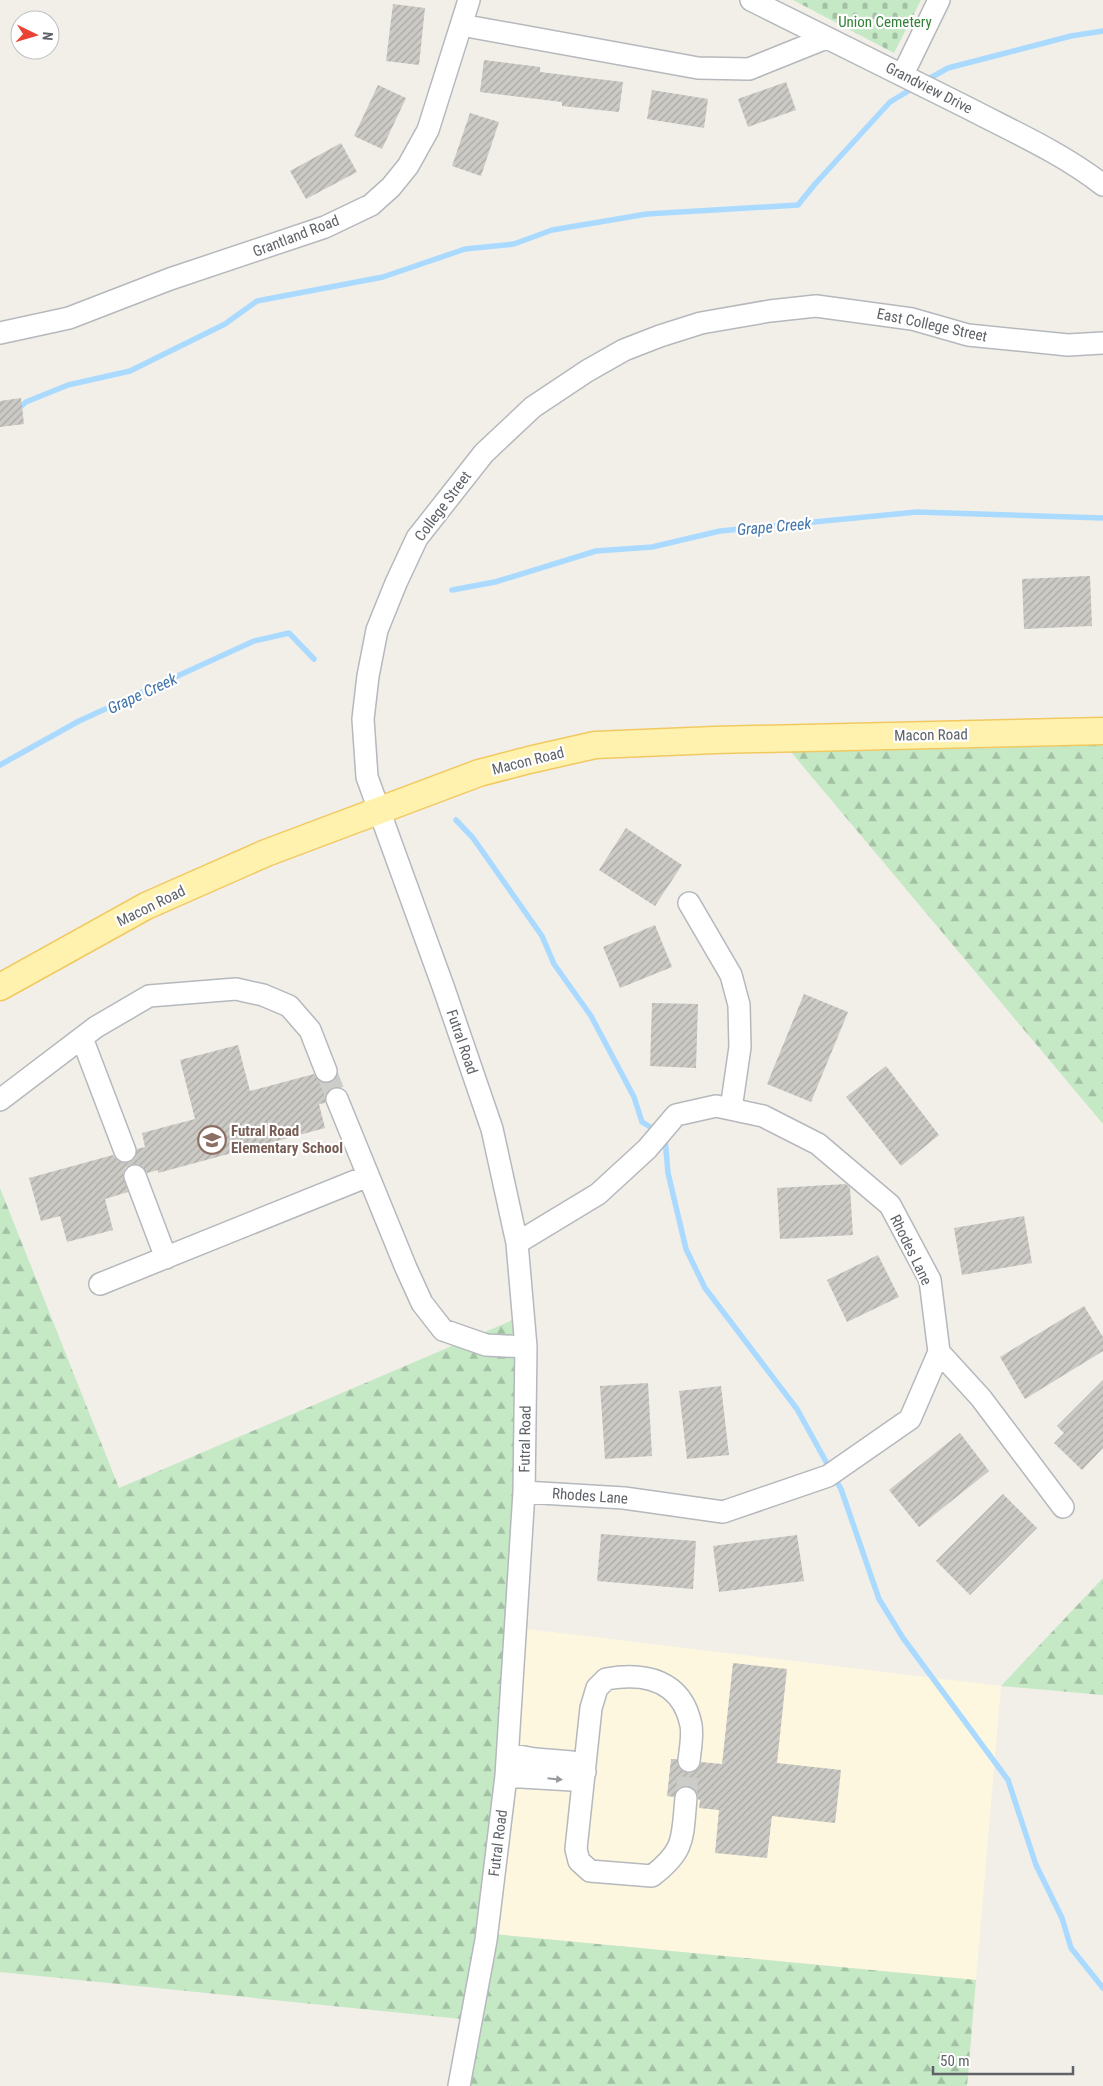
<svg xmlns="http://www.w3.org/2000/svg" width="1103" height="2086" font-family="'Roboto Condensed',sans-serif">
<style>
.commercial{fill:#fef7e0}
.forest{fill:url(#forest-firs)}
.cemetery{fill:url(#cemetery-stones)}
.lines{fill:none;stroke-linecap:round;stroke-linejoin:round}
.stream{stroke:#aadaff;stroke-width:5.5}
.building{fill:url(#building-hatch)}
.minor-tunnel{stroke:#ccccc8;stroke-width:21;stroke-dasharray:21 11;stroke-linecap:butt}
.minor-casing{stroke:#b5b8bc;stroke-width:24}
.major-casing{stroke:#f2c960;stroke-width:29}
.minor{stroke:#fff;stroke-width:21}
.major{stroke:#fff2af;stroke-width:26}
.oneway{fill:#979a9d}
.labels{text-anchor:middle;stroke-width:4.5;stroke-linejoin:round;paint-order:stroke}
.park-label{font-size:15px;fill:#348238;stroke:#fff}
.street-label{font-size:15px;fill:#5f6368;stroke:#fff}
.education-label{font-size:15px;font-weight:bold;fill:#785e54;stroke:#fff;text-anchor:start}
.water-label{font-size:16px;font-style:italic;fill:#4174aa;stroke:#fff}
</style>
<defs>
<pattern id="forest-firs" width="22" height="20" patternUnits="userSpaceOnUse" patternTransform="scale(1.25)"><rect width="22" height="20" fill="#c5e8c5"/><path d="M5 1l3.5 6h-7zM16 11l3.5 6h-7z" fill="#a3c0a4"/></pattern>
<pattern id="cemetery-stones" width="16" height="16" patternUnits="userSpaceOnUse" patternTransform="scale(1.25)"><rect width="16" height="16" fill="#c5e8c5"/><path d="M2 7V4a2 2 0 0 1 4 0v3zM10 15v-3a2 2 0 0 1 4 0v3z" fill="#a3c0a4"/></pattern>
<pattern id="building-hatch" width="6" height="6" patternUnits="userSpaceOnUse" patternTransform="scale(1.25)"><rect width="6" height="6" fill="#cccac5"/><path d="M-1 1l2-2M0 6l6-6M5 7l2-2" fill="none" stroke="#a9a8a4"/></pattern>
</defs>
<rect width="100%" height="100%" fill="#f1efe8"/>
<path class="commercial" d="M510 1627 1001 1686 976 1980 483 1933Z"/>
<path class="forest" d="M1103 721V1124L770 727Z
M0 1188 119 1488 520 1317 510 1627 483 1933 976 1980 967 2086H467L481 2021 0 1972Z
M1103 1578V1695L1001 1686Z"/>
<path class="cemetery" d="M793 0H921L894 53Z"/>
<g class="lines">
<path class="stream" d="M925 81 948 68 1071 36 1103 31
M17 410 26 402 68 385 130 371 225 324 257 301 383 277 465 249 514 244 552 230 647 214 798 205 815 184 890 102 915 87
M452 590 495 582 596 551 652 547 720 531 917 512 1103 518
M0 765 79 721 254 641 289 633 314 659
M456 820 473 838 542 936 554 964 591 1016 634 1097 642 1122 657 1131
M665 1138 668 1173 686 1249 705 1288 797 1409 841 1489 879 1599 903 1638 1008 1780 1036 1865 1062 1918 1071 1948 1103 1988"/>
</g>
<path class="building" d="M393 4 425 8 419 65 386 61Z
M484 60 540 67V72L623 82 619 112 562 106V102L480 92Z
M786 82 796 110 748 127 738 99Z
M378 85 406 98 382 149 354 136Z
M652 90 708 99 704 128 647 119Z
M470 113 499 122 481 176 452 166Z
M341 143 357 172 306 199 290 171Z
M21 398 24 424 0 427V401Z
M1090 576 1092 626 1024 629 1022 579Z
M626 828 682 865 655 906 599 870Z
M655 925 672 967 620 988 603 947Z
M804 994 848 1012 811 1102 767 1084Z
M652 1003 698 1004 696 1068 650 1066Z
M238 1045 250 1091 314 1074 318 1080 324 1083H330L335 1080 337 1087 327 1091 325 1097V1103L319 1104 325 1128 158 1173V1170L147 1173 142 1166 137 1164 130 1165 125 1168 123 1174 128 1192 105 1199 113 1230 67 1242 60 1216 41 1221 29 1178 113 1155 118 1161 124 1163 130 1162 135 1158 137 1149 145 1147 142 1133 195 1119 180 1060Z
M886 1066 939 1135 901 1166 846 1097Z
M846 1184 850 1188 853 1235 780 1239 777 1188Z
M1024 1216 1032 1263 962 1275 954 1228Z
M878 1255 899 1297 847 1322 827 1280Z
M1084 1306 1103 1337V1351L1025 1399 1000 1357Z
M1103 1380V1448L1082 1470 1054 1443 1064 1433 1057 1426Z
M648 1383 652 1456 605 1459 600 1386Z
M721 1386 729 1455 687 1459 679 1391Z
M960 1433 989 1471 919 1527 889 1490Z
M1003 1494 1037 1528 970 1595 936 1561Z
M601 1534 696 1541 693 1589 597 1581Z
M797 1535 804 1581 719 1592 713 1546Z
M733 1663 787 1669 777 1763 841 1770 835 1823 772 1816 767 1858 715 1853 719 1810 699 1808 700 1800 698 1799 697 1792 688 1786 680 1787 676 1791 674 1797 667 1796 671 1759H677L678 1766 687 1773 694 1772 699 1768 701 1762 722 1764Z"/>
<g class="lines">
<path class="minor-tunnel" d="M326 1071 337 1099
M686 1798 689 1761"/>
<defs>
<path id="minor" d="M751 0C823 36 896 72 968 108 1014 132 1062 153 1103 185
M461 25 698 68 749 69 826 38
M903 74 939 0
M0 333 69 318 170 279 325 227 371 205 391 187 408 166 428 130 469 0
M689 903 731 975 739 1005 740 1047 731 1109
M82 1038 125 1151
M337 1099 406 1268 422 1303 443 1330 486 1345 526 1347
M0 1100 96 1027 149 996 236 989 263 995 289 1006 310 1030 326 1071
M135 1176 166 1258
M517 1243 598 1194 647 1149 676 1115 716 1106 763 1116 818 1144 890 1205 930 1280 939 1352 910 1419 828 1476 723 1512 624 1498 524 1492
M100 1284 368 1176
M939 1352 981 1398 1063 1507
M506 1776 572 1780 585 1772 572 1762 535 1759 508 1754
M686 1798C682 1838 686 1850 652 1876L590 1871 579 1861 576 1849 591 1708 597 1688 606 1679C645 1672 682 1680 691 1725 693 1736 690 1750 689 1761
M459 2086 486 1940 506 1776 524 1492 526 1347 517 1243 492 1129 444 989 367 777 363 719 368 676 377 630 396 583 417 538 484 453 533 407 587 371 624 350 660 336 701 323 770 311 816 306 912 319 968 335 1068 345 1103 343"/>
<path id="major" d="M0 987 146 906 266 853 479 773 529 760 595 745 715 740 1103 731"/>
</defs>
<use href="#minor" class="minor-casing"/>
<use href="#major" class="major-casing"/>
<use href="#minor" class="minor"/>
<use href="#major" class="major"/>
</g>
<defs><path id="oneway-solid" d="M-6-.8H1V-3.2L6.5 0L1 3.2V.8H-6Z" transform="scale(1.25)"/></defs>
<use class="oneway" href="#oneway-solid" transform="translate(555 1779) rotate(6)"/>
<defs>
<symbol id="school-ring" viewBox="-11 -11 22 22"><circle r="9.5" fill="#fff" stroke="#8d6e63" stroke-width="1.5"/><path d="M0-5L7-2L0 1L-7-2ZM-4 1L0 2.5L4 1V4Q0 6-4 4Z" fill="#8d6e63"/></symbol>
</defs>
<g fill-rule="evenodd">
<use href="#school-ring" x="196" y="1124" width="32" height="32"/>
</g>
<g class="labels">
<g class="park-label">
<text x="885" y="27">Union Cemetery</text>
</g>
<g class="street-label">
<text transform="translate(929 88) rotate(27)" y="5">Grandview Drive</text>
<text transform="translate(296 236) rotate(-21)" y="5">Grantland Road</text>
<text transform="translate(932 325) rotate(12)" y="5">East College Street</text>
<text transform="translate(443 506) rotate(-53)" y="5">College Street</text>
<text transform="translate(931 735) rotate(-1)" y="5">Macon Road</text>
<text transform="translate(528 761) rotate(-14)" y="5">Macon Road</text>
<text transform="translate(151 906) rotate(-26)" y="5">Macon Road</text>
<text transform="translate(462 1042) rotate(71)" y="5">Futral Road</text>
<text transform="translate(911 1250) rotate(64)" y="5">Rhodes Lane</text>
<text transform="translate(525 1439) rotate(-89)" y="5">Futral Road</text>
<text transform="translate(590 1496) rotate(4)" y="5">Rhodes Lane</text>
<text transform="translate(498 1843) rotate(-83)" y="5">Futral Road</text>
</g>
<g class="education-label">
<text x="231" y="1136">Futral Road<tspan x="231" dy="17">Elementary School</tspan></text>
</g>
<g class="water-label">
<text transform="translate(774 526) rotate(-5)" y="6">Grape Creek</text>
<text transform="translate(142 693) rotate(-25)" y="6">Grape Creek</text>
</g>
</g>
<g transform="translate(35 35) rotate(95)"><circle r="24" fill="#ffffff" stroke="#bfc1c3"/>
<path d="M0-4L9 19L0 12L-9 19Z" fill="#ea4335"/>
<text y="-8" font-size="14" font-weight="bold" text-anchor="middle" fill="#5f6368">N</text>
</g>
<path d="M933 2066v8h140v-8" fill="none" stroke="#5f6368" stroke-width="2.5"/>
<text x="940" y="2066" font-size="15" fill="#5f6368" stroke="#ffffff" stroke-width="4" paint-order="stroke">50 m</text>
</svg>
